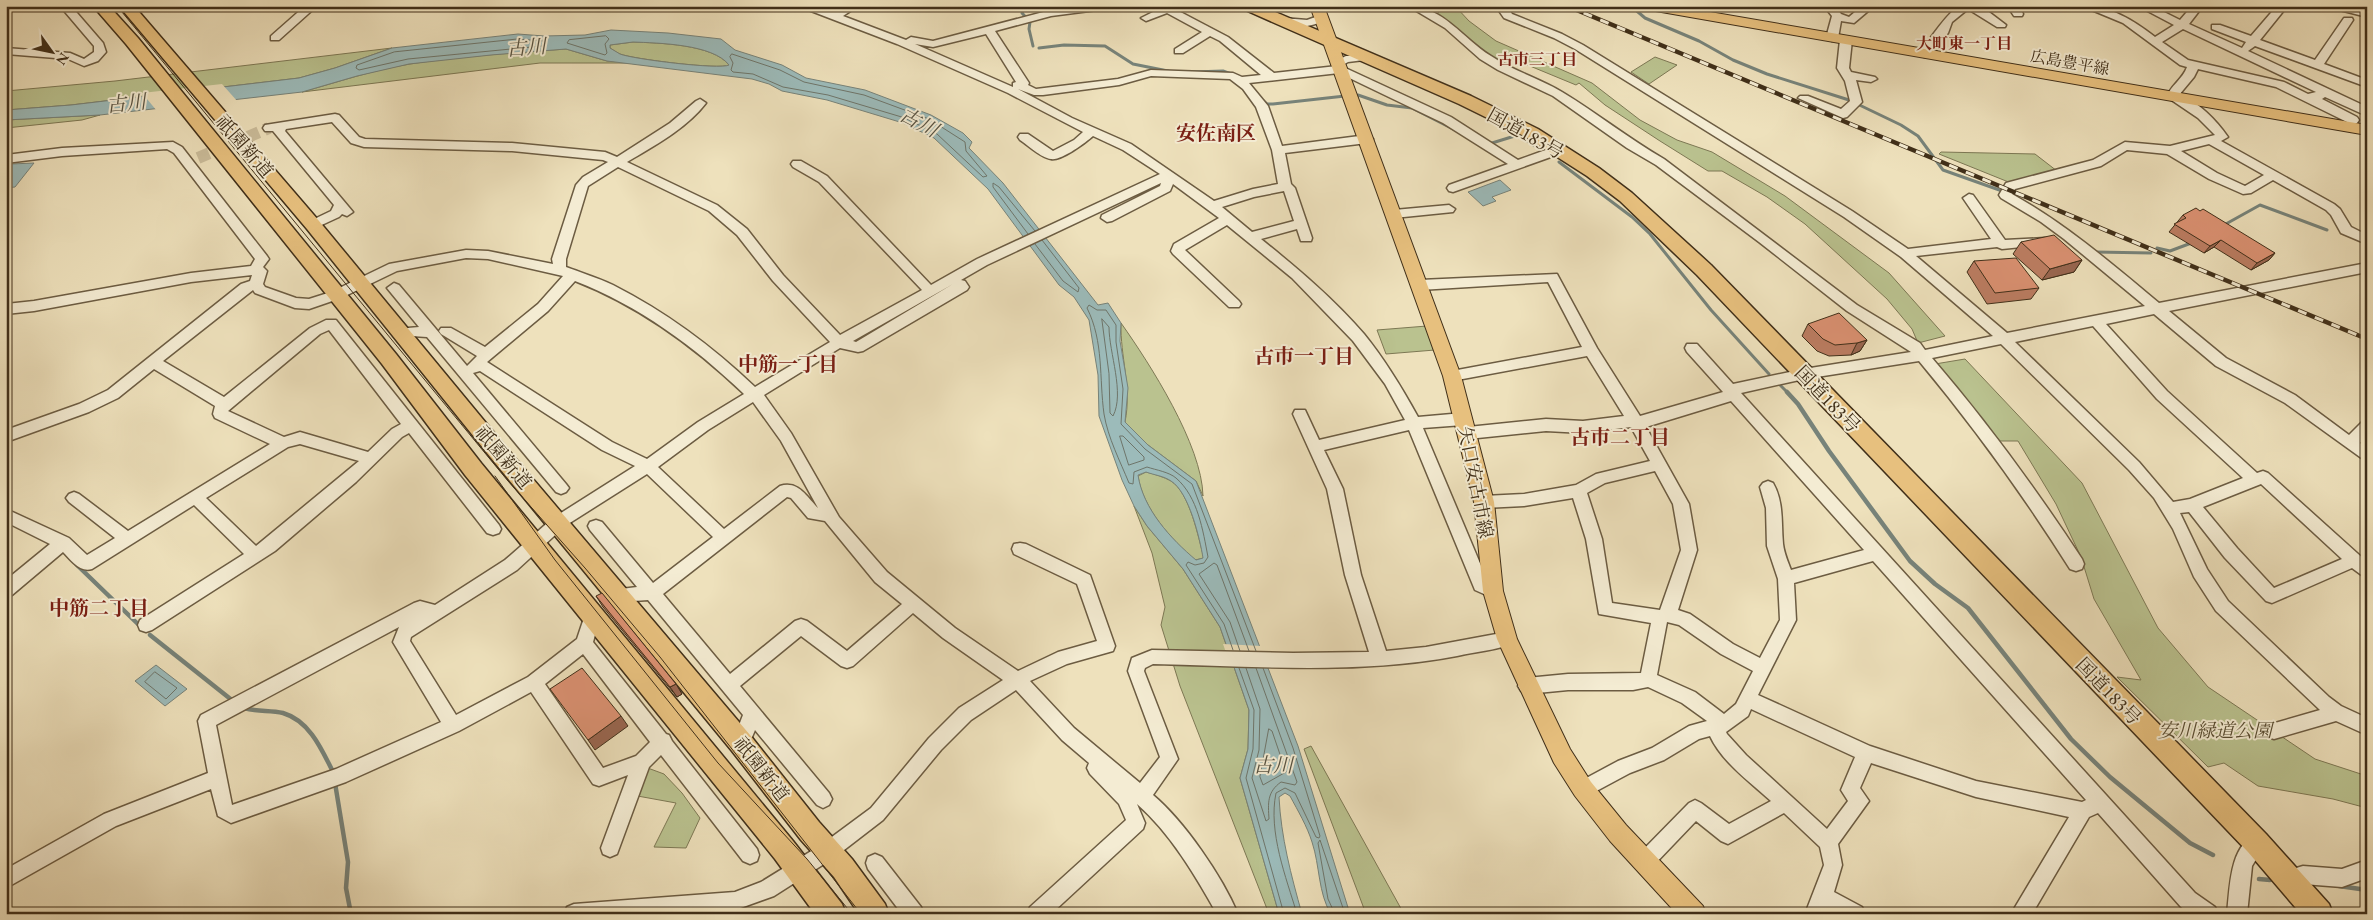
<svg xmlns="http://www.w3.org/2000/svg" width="2373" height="920" font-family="'EB Garamond','Noto Serif JP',serif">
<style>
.green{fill:#bac28f;stroke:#7d7854}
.water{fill:#9cbbba;stroke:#77837a;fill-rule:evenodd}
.pier{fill:#eee1bc}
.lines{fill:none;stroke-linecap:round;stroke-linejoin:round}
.shore{stroke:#6e756a;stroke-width:1}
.stream-far1{stroke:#77837a;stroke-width:3}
.stream{stroke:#77837a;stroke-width:4.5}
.minor-tunnel{stroke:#cbbd9b;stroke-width:12;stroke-dasharray:12 6;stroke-linecap:butt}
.minor-casing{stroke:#6c5c42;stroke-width:3}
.major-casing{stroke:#402f19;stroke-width:2}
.highway-casing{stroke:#402f19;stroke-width:3}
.minor{fill:#f4ecd3;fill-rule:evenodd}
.major{fill:#e7c07e;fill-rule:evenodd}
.highway{fill:#e7c07e;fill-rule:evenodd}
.tram{stroke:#402f19;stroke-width:1}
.rail-casing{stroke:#402f19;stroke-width:4.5}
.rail{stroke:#f4ecd3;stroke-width:3;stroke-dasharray:9;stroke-linecap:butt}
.wall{fill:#bc7d62;stroke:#402f19}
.shaded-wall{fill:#996650;stroke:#402f19}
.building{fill:#db9172;stroke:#402f19}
.labels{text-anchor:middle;stroke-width:4;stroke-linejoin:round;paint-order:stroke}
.far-neighbourhood-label{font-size:16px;font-weight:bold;fill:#7a1f14;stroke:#f4ecd3}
.far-street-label{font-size:16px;fill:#402f19;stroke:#f4ecd3}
.street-label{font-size:19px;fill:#402f19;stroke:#f4ecd3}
.park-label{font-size:19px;font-style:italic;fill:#584c31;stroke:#f4ecd3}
.water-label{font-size:20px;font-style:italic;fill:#575241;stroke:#f4ecd3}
.far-district-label{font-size:20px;font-weight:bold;fill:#7a1f14;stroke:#f4ecd3}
.neighbourhood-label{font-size:20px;font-weight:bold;fill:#7a1f14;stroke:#f4ecd3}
</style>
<rect width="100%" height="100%" fill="#eee1bc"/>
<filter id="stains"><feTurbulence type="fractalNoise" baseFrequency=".004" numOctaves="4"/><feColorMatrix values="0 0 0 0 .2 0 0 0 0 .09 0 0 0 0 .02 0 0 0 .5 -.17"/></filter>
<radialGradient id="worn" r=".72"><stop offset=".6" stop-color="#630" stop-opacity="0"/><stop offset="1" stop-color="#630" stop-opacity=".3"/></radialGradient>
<path class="green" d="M1436 6H1455L1469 21 1496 41 1592 83 1640 120 1677 140 1712 152 1785 196 1889 273 1945 336 1918 343 1912 329 1887 299 1805 224 1767 197 1722 171H1708L1660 141 1605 105 1579 83 1576 85 1513 59 1508 68 1435 15 1439 12Z
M633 42C658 43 713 44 729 65 720 70 633 59 620 54 617 53 613 50 610 48V45Z
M392 48 335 68 299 78 71 105 6 110V91L115 81Z
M566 49 607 61 639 63H540L302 92C338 82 373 70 410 64 461 56 514 53 566 49Z
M1655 57 1677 65 1649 84 1631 72Z
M100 115 82 120 6 128V120Z
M1941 152 2035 154 2057 171 2011 183 1939 154Z
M1121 323C1150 364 1202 445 1203 496L1196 481 1148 445 1125 422C1132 388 1120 356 1121 323Z
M1427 326 1435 350 1386 354 1377 330Z
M1965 359 2082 483 2158 628 2208 687 2315 759 2367 776V808L2333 799 2258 786 2224 763 2208 767 2117 677 2141 680 2094 599 2081 557 2056 504 2018 441H2000L1935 364Z
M1146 472C1154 474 1164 477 1171 481 1190 493 1198 537 1204 558L1195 560C1171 539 1143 509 1138 476Z
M1134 506 1147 526 1183 569 1220 627 1249 710 1248 749 1240 778 1279 914H1269L1180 686 1161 625 1165 607 1152 553Z
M1311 746 1404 914H1366L1304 749Z
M645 767 664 774 682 793 700 818 686 848 654 847 676 803 632 795Z"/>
<path class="water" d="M611 30 668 33 721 39 735 50 782 65 806 78 865 90 931 115 963 133 972 142 969 148 1003 183 1098 305 1108 303 1121 323 1120 341 1128 388 1125 422 1148 445 1196 481 1298 746 1350 914H1331C1318 893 1320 866 1312 842 1307 826 1298 811 1290 796L1285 793 1279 797C1281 837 1291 875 1302 914H1279L1240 778 1248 749 1249 710 1220 627 1183 569 1147 526 1134 506 1122 480 1099 416 1098 375 1089 320 1074 297 1059 285 988 189 934 138 903 123 827 100 782 91 769 84 752 79 607 61 566 49 491 55 409 64 357 76 302 92 100 115 6 120V110L71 105 299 78 335 68 392 48 518 34 544 36 585 35ZM633 42C658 43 713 44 729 65 720 70 632 59 620 54 617 52 613 50 610 48V45ZM1146 472C1154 475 1164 476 1171 481 1189 492 1200 539 1203 558L1196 560C1171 539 1143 509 1138 475Z
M34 163 15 187 6 188V170L11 164Z
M1500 180 1511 190 1492 197 1496 201 1483 206 1468 192Z
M156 665 187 689 165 706 135 681Z"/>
<path class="pier" d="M222 84 238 102 157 111 142 93Z
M1223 644 1262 646 1270 666 1230 664Z"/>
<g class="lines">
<path class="shore" d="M606 36 609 39 605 44 607 53 605 55 567 43 569 40Z
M518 39 543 41 545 44 542 46 408 59 359 70 356 68 357 65 394 52Z
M732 54 780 70 804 82 864 95 929 119 965 142 966 151 987 176 983 177 937 134 905 118 828 95 783 87 753 74 733 72 731 70 733 63 730 57Z
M1028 234 993 187V183L999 187 1035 231
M1035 244 1063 281 1078 292 1079 288 1042 240
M1102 319 1109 327C1109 353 1125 393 1113 416L1110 413 1109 374Z
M1120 436H1123L1144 457V460L1129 465Z
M1233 650 1224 624 1186 565 1188 562 1195 565 1204 563 1208 557C1203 531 1198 497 1176 478 1169 472 1156 470 1147 467L1134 472 1133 484 1129 483C1120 461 1108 438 1104 414 1099 378 1104 342 1087 308L1089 305 1097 310H1106L1116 325V342L1123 389 1121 424 1145 449 1192 484 1256 651
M1240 651 1230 622 1199 574 1214 563 1217 565 1249 651
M1239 668 1254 710 1253 749 1246 778 1284 914
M1246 668 1260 709 1259 750 1252 778 1266 821 1269 819C1268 803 1267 792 1281 782L1295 785 1297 782 1256 668
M1263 668 1293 748 1320 836 1319 838 1316 837 1295 793 1285 788 1276 793C1268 832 1286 877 1297 914
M155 672 177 688 166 699 145 682Z
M1269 729 1272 731 1286 772 1263 785 1260 777Z
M1335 914 1328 899 1318 843 1320 840 1345 914"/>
<path class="stream-far1" d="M1025 6 1022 13 1030 22 1029 29 1033 46
M1631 6 1645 18 1699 41 1733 60 1767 74 1849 100 1901 125 1918 136 1943 170 2005 192
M1039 48 1064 45 1105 46 1133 64 1168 71
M1193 72 1223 71 1239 77
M1358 95 1387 105 1412 108 1459 132
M1262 100 1267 104H1273L1345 96
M1492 143 1518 135 1544 152
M1559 162 1632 217 1650 234 1711 310 1769 374
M2224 225 2260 205 2327 230
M2157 248 2170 251 2194 242
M2095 252 2151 253
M1779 384 1788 393"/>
<path class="stream" d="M1787 392 1798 404 1829 451 1910 561 1935 584 1968 608 2071 739 2110 777 2190 843 2213 855
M77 565 140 626
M150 635 233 701
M244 708C257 712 270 710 283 713 310 721 322 750 334 774
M335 783 348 862 346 888 351 914
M2259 879 2270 880
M2339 886 2367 890"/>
<path class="minor-tunnel" d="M198 158 269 128"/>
<defs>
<path id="minor" d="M60 6H71L103 43 106 52 98 61 84 66 68 59 6 54V48L70 53 84 59 94 52V46Z
M305 6H317L279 40H271V36Z
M798 6H814L833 12 844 6H858L843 16 906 40 911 37 933 41 1051 10 1078 6H1110L1105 9 1051 16 995 31 1029 83 1028 85 1036 89 1118 79 1151 70 1233 73 1242 77 1261 75 1220 41 1210 36 1183 53H1175V49L1202 32 1167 13 1146 21 1141 18 1163 7 1169 6 1228 37 1274 73 1337 66 1332 63 1346 56 1372 55V59L1348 62 1341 66 1451 117 1518 160 1554 147H1562L1564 150 1562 153 1453 192 1449 191 1447 188 1449 185 1508 164 1443 123 1339 73 1249 83 1268 106 1282 146 1367 135 1373 139 1367 143 1285 153 1291 184 1295 188 1312 238 1311 241H1301L1297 229 1261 239C1297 268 1334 299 1364 334 1385 360 1402 388 1418 417L1463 413 1468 415 1470 419 1468 423 1463 425 1423 428 1487 580 1499 586 1501 591 1499 596 1493 598 1475 590 1409 430 1324 450 1343 489 1361 575 1386 651 1426 647 1507 632 1513 634 1515 639 1513 644C1495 650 1475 652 1457 656 1357 675 1254 666 1153 664L1145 668 1144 671 1178 759 1153 795C1184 821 1222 876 1238 914H1217C1195 875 1171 834 1137 804L1145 823 1143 829 1051 914H1027L1030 907 1126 820 1119 804 1090 774 1087 768 1089 763 1062 740 1016 690 971 720 941 750 883 820 835 857 774 896 735 910 695 914H564L567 907 574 904 735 892 761 882 821 845 871 808 929 738 959 708 1003 680 943 638 913 613 853 666 847 668 841 666 801 636 740 686 829 793 832 799 829 805 823 808 817 805 755 730 747 749 741 751 735 749 732 743 743 715 648 600 619 602 613 600 611 595 613 590 637 587 590 530 588 526 590 522 596 520 602 522 653 583 713 537 647 474 565 526 517 570 411 637 410 641 456 715 528 677 577 639 586 612 592 610 598 612 600 617 593 642 666 734 669 735 672 741 757 849 759 855 757 861 750 864 743 861 661 755 649 767 617 854 610 857 603 854 601 848 628 775 599 786 593 784 531 692 459 731 346 782 231 823 218 816 211 789 116 826 6 888V869L104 814 208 773 198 721 201 715 414 603 420 601 435 605 505 560 553 518 635 466 602 450 480 371 473 373 566 484 569 488 566 492 561 494 556 492 427 337 397 335 395 332 397 329 419 327 387 288 394 283 399 285 467 366 477 356 441 334 439 331 441 328H451L485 347 538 304 563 276 488 259 466 258 397 271 341 298 309 309 295 308 255 293 253 290 163 361 224 397 310 328 326 320H336L499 525 501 529 499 533 493 535 487 533 409 433 402 437 356 482 275 551 152 630 146 632 140 630 138 625 140 620 244 554 194 505 92 569C80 573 71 560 63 552L12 595 6 597V580L50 544 6 522V509L69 538 87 555 115 538 69 502 66 498 69 494 74 492 79 494 128 531 270 444 215 418 213 414 215 406 154 369 118 398 89 412 6 442V430L79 404 108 390 241 284 250 281 252 275 191 282 34 311 6 314V304L34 301 191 273 251 266 255 259 174 153 167 149 62 156 6 163V155L62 148 173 142 182 147 267 256 269 259 263 267 267 271 263 284 265 287 296 298 309 299 331 292 389 264 466 250 488 251 553 264 552 259 576 185 583 177 608 162 603 160 512 151 364 147 351 143 332 122 286 129 285 131 353 212 347 216 342 214 339 217 313 229 308 228 307 225 308 222 331 211 334 205 273 131H265L263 128 265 125 335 114 339 115 359 137 365 139 512 143 605 152 617 157 670 123 696 101 700 99 706 103C687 128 654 146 627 162L717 205 747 229 783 275 840 335 922 290 819 182 793 167 791 164 793 161H801L827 176 931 285 977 259 1160 174 1123 150 1093 136C1085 143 1061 161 1051 159 1041 158 1028 145 1020 140L1018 137 1020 134H1028L1053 151 1074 140 1083 132 1008 93 897 44ZM986 34 1016 82 1013 83V87L915 44 933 47ZM1151 76 1230 79 1243 89 1256 107 1272 150 1278 184 1253 189 1214 201 1131 144 1072 118 1018 89 1034 95H1043L1119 85ZM618 167 709 211 737 235 773 281 830 342 755 387C712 346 666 312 613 285 598 278 582 273 566 267V259L588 186ZM1161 183 1160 186 1102 215 1101 218 1107 222 1112 221 1170 191 1173 184 1219 218 1174 244 1171 251 1173 254 1229 307H1239L1241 304 1239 301 1185 250 1227 225 1292 278 1353 341 1385 384 1405 420 1319 440 1305 410H1295L1293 414 1327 489 1345 575 1369 652 1293 653 1152 650 1132 658 1128 671 1160 757 1140 783 1074 728 1030 681 1067 664 1113 651 1115 646 1090 575 1026 544 1020 543 1014 544 1012 549 1014 554 1077 584 1097 641 1058 652 1018 671 955 628 887 572 839 517 791 433 764 395 840 348 858 352 863 351 967 290 969 287 965 281 961 280 987 265ZM1284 191 1294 221 1252 232 1222 207 1254 197ZM575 281C639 306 694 346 744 394L698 422 647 459 612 442 487 362 548 311ZM953 284 856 342 853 341ZM329 330 401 424 392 429 368 452 300 432 284 437 228 411 320 334ZM753 402 781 441 818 508C807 497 798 480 780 486L724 529 658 467 708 430ZM300 444 359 461 256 546 206 498 288 447ZM787 497 791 498 808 518 825 521 875 582 902 604 847 651 807 621 801 619 795 621 730 674 663 594ZM399 627 393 642 441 722 336 769 232 805 216 725ZM583 654 650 742 636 756 603 768 545 684Z
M1408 6C1443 6 1463 39 1491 56 1513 71 1539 78 1562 92 1597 113 1629 139 1664 159L1857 305 1920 343 1925 350 1993 336 1901 257 1844 217 1575 49 1554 38 1504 18 1497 8 1498 6H1509L1508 8 1512 14 1562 34 1583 45 1852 211 1908 249 1991 239 1963 198 1969 194 1973 195 2005 240 2045 238 2046 241 2040 245 2002 249 1997 247 1916 256 2007 333 2145 306 2064 239 2041 222 2001 198 1999 195 2006 183 2093 160 2125 142 2170 146 2215 135 2198 118 2167 97C2170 86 2183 79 2187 67L2180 65 2123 23 2082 6C2111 6 2133 20 2155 37L2174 25 2138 6H2152L2180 20 2192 6H2203L2189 24 2242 48 2246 42 2212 29V25H2220L2251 36 2276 7 2282 6 2285 9 2260 40 2315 60 2344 18H2352L2353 20 2324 64 2367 80V87L2255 46 2248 51 2367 107V116L2325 97 2322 99 2357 117 2359 120 2357 123H2349L2276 87 2198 69 2194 77 2179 95C2198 101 2217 121 2228 137L2221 141 2334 204 2340 209 2351 227 2367 235V244L2341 233 2331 215 2326 210 2273 180 2251 193 2243 194 2209 179 2167 154 2127 150 2101 166 2015 189 2012 194C2067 225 2111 263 2159 303L2367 263V272L2169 311 2226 358 2295 395 2349 435 2362 422 2367 420V435L2360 443 2367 448V462L2285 403 2216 366 2154 314 2106 324 2167 391 2257 473 2263 471 2268 473 2367 562V579L2352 568 2272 603 2266 601 2225 558 2189 512 2180 513 2207 569 2228 601 2329 697 2341 706 2367 718V735L2336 721 2274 739 2268 737 2265 731 2268 725 2320 710 2216 611 2194 577 2173 529 2154 498 2129 470 2001 344 1932 358C1987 422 2036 489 2082 559L2084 564 2082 569 2076 571 2070 569C2024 496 1974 427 1919 361L1804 379 1741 393 2195 893 2215 907 2218 914H2191L2181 907 2098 813 2089 817 2032 914H2011L2069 817 1976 797 1871 763 1860 788 1869 801 1838 844 1842 865 1834 892 1862 907 1865 914H1836L1827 909 1825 914H1805L1824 865 1820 847 1784 813 1728 844 1721 841 1696 821 1652 867 1645 870 1638 867 1636 861 1638 855 1689 803 1695 800 1701 803 1729 824 1771 801C1750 782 1722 762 1710 736L1699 739 1664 760 1630 773 1589 795 1583 797 1577 795 1574 789 1577 783 1618 761 1652 748 1689 726 1707 721 1682 703 1648 687 1633 690H1568L1527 694 1521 691 1518 686 1521 681 1527 678 1568 674 1641 673 1651 623 1599 614 1586 539 1573 498 1524 506 1484 508 1479 506 1476 502 1479 498 1484 496 1524 494 1576 485 1596 474 1650 461 1631 427 1583 433 1546 431 1468 439 1463 437 1461 433 1463 429 1468 427 1546 419 1583 421 1624 416 1587 356 1452 381 1447 380 1445 376 1447 372 1452 371 1582 347 1548 282 1420 290 1413 285 1420 280 1557 274 1597 348 1640 416 1723 392 1687 352 1685 348 1687 344H1697L1733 384 1804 369 1911 352 1847 311 1759 242 1656 165 1627 148 1553 96 1498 70 1480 59 1445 28ZM2183 29 2316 92 2308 94 2284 82 2188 60 2162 42ZM2209 144 2264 175 2245 186 2217 173 2181 151ZM2093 326 2157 399 2243 478 2190 499 2173 502 2139 462 2015 342ZM1731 401 1864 550 1791 570C1788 562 1784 553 1783 544 1781 523 1784 502 1773 483L1768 481 1763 483 1760 487 1766 508 1767 546 1778 579 1780 620 1760 658 1733 644 1690 614 1678 610 1697 550 1689 504 1646 427ZM1655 471 1673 504 1681 550 1660 610 1612 603 1602 539 1587 493 1605 483ZM2261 484 2342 559 2274 588 2237 548 2203 507ZM1873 561 2086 800 2082 802 1976 781 1870 746 1758 695 1796 620 1794 583ZM1667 622 1679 625 1721 654 1753 671 1736 704 1724 714 1695 692 1657 675ZM1751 709 1855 757 1841 790 1848 801 1827 829 1746 755 1727 734 1726 732 1748 716Z
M1824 6H1835L1841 14 1849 17 1862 6H1874L1854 23 1841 21 1838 38 1832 41 1826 38 1832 16Z
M1958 6H1981L2006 25 2005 27H1997L1968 9 1952 22 1948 33 1934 49 1932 57H1924L1922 49C1934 34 1943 19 1958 6Z
M2013 6H2024L2021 10 2023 14 2022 16H2014L2010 10Z
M2324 6H2346L2367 11V17Z
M1321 15 1325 16V20C1312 27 1289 31 1278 21L1283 18 1307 20Z
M1846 37 1852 40 1849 68 1851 72 1875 77 1877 79 1871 82 1856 80 1862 102 1847 117 1843 118 1798 98 1800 96H1808L1841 109 1850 101 1845 81 1837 68 1840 40Z
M1449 205 1455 209 1453 212 1394 218 1388 214 1394 210Z
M2257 834 2264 837 2266 843 2252 866 2247 914H2227C2230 889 2229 845 2257 834Z
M875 854 882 857 921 907 924 914H902L868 869 866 863 868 857Z
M2367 860V878L2342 887 2303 884 2290 888 2283 886 2281 879 2283 872 2303 866 2342 869Z"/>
<path id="major" d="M1310 6H1324L1461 376 1494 502 1503 591 1517 639 1570 749 1591 782 1626 825 1703 906 1706 914H1677L1610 841 1575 796 1554 763 1497 639 1483 591 1474 502 1443 376Z
M1643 6H1675L2367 125V135L1650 10Z"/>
<path id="highway" d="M93 6H109L138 38 396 354 481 463 793 841 842 904 846 914H815L775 859 465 475 382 364 126 44Z
M119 6H134L319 221 505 446 750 735 819 822 852 859 885 904 889 914H859L834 877 801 840 732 751 491 458 307 229Z
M1241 6H1261L1471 96 1538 129 1599 168 1632 193 1711 265 2266 834 2329 904 2333 914H2301L2248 852 1697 275 1620 201 1587 176 1526 137 1459 104 1243 9Z"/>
</defs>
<use href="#minor" class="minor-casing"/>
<use href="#major" class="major-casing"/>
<use href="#highway" class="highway-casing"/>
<use href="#minor" class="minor"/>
<use href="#major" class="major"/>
<use href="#highway" class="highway"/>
<path class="tram" d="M117 6 508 481 585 568 660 657 861 914
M495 476 555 560 718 763 807 859 852 914"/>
<defs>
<path id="rail" d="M1567 6 2367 339"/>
</defs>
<use href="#rail" class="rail-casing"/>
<use href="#rail" class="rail"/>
</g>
<path class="wall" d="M2183 215 2275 253 2269 260 2251 270 2214 247 2204 253 2169 232Z
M2021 242 2082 260 2074 272 2042 280 2013 254Z
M1974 261 2039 288 2031 299 1987 304 1967 272Z
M1808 324 1867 340 1860 351 1851 355 1829 356 1817 351 1802 336Z
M596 596 676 684 682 694 677 697 603 607Z"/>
<path class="shaded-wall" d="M2221 240 2214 247 2204 253 2210 246Z
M2275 253 2269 260 2251 270 2257 263Z
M2082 260 2074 272 2042 280 2050 269Z
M1867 340 1860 351 1851 355 1857 343Z
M676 684 682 694 677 697 670 687Z
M621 716 628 726 595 750 588 740Z"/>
<path class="building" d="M2196 208 2200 211 2203 209 2275 253 2257 263 2221 240 2210 246 2174 224 2186 218 2183 215Z
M2054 235 2082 260 2050 269 2021 242Z
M2016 258 2039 288 1995 293 1974 261Z
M1839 313 1867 340 1857 343 1835 345 1823 339 1808 324Z
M602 593 676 684 670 687 596 596Z
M582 668 621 716 588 740 550 689Z"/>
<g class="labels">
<g class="far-neighbourhood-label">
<text x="1964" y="49">大町東一丁目</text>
<text x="1537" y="65">古市三丁目</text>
</g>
<g class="far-street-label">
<text transform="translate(2070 62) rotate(10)" y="6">広島豊平線</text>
</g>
<g class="street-label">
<text transform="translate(1526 133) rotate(29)" y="7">国道183号</text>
<text transform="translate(245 146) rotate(49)" y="7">祇園新道</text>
<text transform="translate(1828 399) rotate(46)" y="7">国道183号</text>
<text transform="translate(504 457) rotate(50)" y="7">祇園新道</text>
<text transform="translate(1476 482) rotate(79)" y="7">矢口安古市線</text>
<text transform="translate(2109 691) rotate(46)" y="7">国道183号</text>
<text transform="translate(762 769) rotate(52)" y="7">祇園新道</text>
</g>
<g class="park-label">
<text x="2215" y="737">安川緑道公園</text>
</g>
<g class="water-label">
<text transform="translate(526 47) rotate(-4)" y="7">古川</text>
<text transform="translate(126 103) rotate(-6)" y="7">古川</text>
<text transform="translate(919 122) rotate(28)" y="7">古川</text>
<text x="1273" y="772">古川</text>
</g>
<g class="far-district-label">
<text x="1216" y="140">安佐南区</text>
</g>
<g class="neighbourhood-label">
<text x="1304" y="363">古市一丁目</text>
<text x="788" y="371">中筋一丁目</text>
<text x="1620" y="444">古市二丁目</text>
<text x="99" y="615">中筋二丁目</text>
</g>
</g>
<rect width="2373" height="920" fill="none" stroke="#eee1bc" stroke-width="25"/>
<rect x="8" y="8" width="2358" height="905" fill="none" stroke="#402f19" stroke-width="2.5"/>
<rect x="12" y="12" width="2348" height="895" fill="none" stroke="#402f19"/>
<g transform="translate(52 52) rotate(123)" stroke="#f4ecd3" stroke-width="4" paint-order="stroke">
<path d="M0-4L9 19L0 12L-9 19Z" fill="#402f19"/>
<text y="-8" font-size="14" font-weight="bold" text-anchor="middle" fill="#402f19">N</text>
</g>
<rect width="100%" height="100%" filter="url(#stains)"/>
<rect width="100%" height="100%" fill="url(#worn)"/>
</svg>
